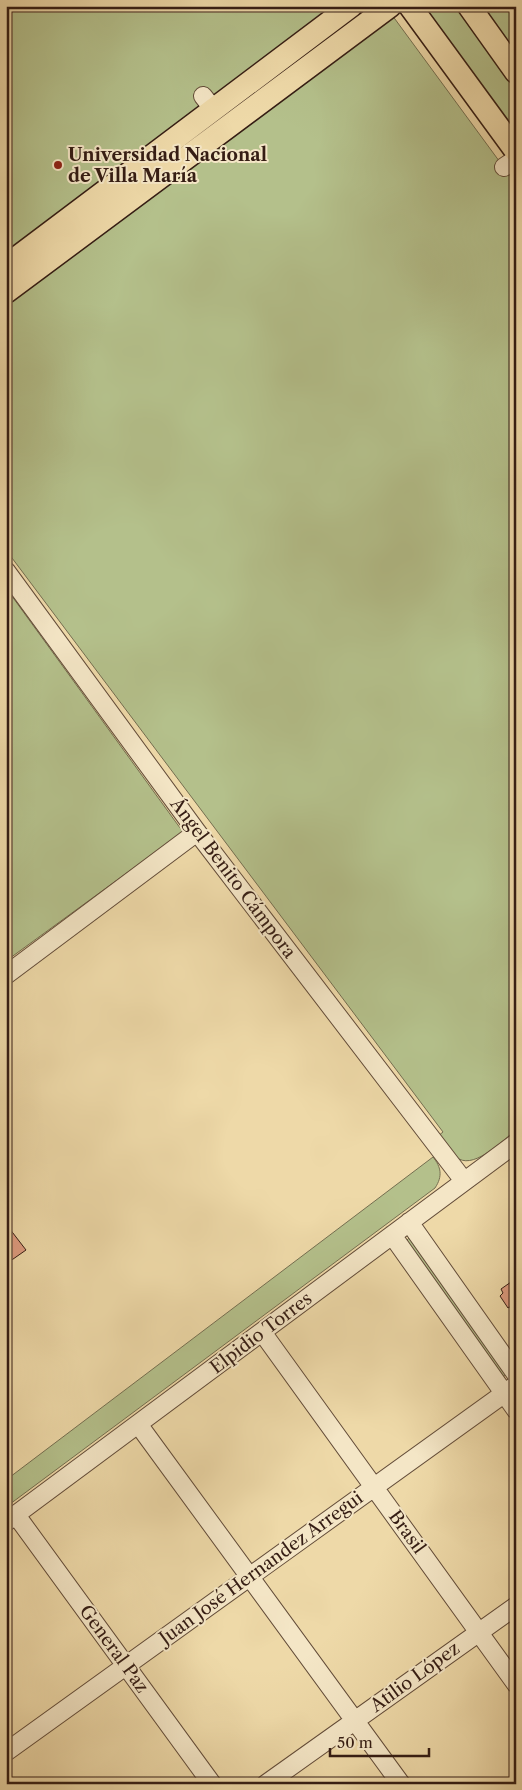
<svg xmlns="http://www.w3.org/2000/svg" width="522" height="1790" font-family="'Libre Caslon Text',serif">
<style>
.green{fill:#b4c08b;stroke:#746e50}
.building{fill:#de9c80;stroke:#351d14}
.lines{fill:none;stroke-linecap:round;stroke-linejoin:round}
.minor-casing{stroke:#634c39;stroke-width:20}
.major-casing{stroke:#351d14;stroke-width:25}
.minor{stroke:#f4e6c6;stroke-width:18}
.major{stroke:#eed9a8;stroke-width:22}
.poi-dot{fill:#8f2418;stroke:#f4e6c6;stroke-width:2}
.labels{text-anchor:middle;stroke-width:4;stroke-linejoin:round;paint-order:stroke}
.poi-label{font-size:18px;font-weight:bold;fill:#351d14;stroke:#f4e6c6;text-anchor:start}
.street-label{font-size:18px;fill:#351d14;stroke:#f4e6c6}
</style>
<rect width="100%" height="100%" fill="#eed9a8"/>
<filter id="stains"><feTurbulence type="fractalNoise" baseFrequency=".004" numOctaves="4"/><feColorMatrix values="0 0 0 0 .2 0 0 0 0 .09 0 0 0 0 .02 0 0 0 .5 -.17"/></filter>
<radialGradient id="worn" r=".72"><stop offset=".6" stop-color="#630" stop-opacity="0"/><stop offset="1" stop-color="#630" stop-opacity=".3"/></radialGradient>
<path class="green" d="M6 6H339L6 252V99L11 95V89L6 75Z
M428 6H459L516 86V133L428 14Z
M483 6H516V53Z
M392 15 516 184V1130C503 1140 476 1168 459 1159 451 1156 444 1142 438 1136L443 1132 6 550V305Z
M6 588 183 832 6 961Z
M433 1157C441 1167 443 1176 435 1188L6 1507V1480Z
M409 1238 506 1375 502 1377 406 1243 407 1240Z"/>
<path class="building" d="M6 1224 26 1250 6 1264Z
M511 1282 516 1290V1303L508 1308 500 1296 503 1293 501 1289Z"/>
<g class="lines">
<defs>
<path id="minor" d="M203 96 214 110
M504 167 516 159
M6 571 197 832 464 1181
M6 975 197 832
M409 1222 516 1374
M392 1235 516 1410
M262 1332 516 1684
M138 1424 401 1784
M16 1515 212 1784
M6 1522 516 1143
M6 1752 516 1385
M266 1784 516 1606"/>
<path id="major" d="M410 6 516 151
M469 6 516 72
M6 266 351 6
M6 292 390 6"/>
</defs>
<use href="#minor" class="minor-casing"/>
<use href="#major" class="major-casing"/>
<use href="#minor" class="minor"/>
<use href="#major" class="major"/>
</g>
<circle class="poi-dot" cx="58" cy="165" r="5"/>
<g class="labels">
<g class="poi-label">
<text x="68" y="161">Universidad Nacional<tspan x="68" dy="21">de Villa María</tspan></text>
</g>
<g class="street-label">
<text transform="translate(233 878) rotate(53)" y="6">Ángel Benito Cámpora</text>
<text transform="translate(261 1333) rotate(-37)" y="6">Elpidio Torres</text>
<text transform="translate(407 1532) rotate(54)" y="6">Brasil</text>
<text transform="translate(261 1568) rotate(-36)" y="6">Juan José Hernandez Arregui</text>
<text transform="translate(114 1649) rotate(54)" y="6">General Paz</text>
<text transform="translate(415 1677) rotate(-36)" y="6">Atilio López</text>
</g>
</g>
<rect width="522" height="1790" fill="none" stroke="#eed9a8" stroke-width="25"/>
<rect x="8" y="8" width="507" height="1775" fill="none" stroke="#351d14" stroke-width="2.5"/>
<rect x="12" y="12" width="497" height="1765" fill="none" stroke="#351d14"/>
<path d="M330 1748v8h99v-8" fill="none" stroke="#351d14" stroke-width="2.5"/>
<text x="337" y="1748" font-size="15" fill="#351d14" stroke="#f4e6c6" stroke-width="4" paint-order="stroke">50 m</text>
<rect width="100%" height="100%" filter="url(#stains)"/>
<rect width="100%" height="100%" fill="url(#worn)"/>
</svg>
